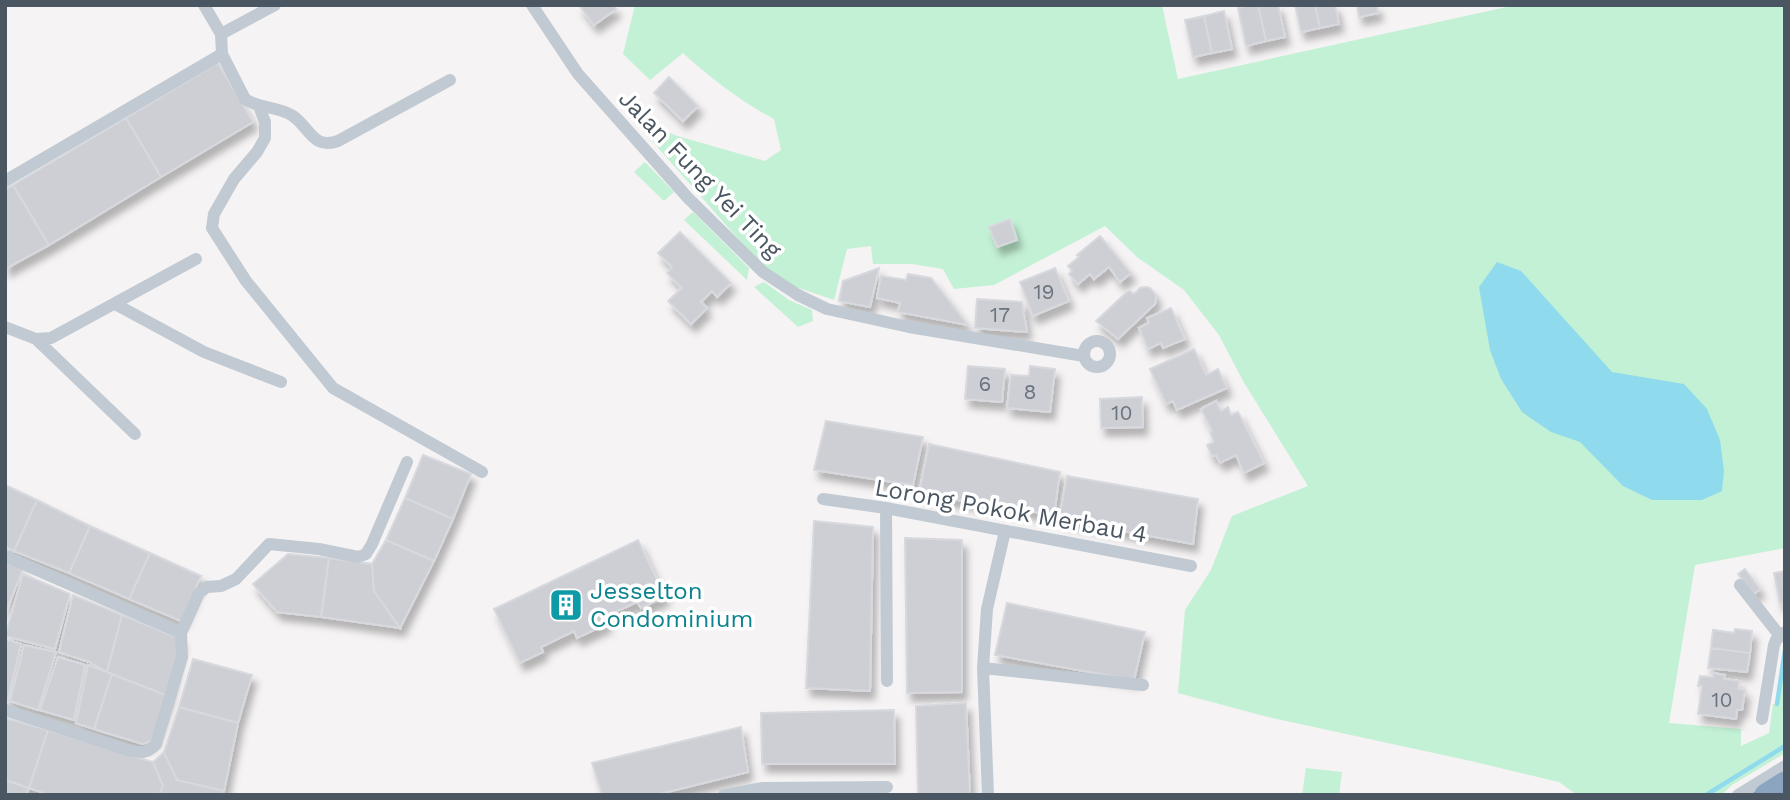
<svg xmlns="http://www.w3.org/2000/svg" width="1790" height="800" font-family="'Work Sans',sans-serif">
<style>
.green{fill:#c3f1d5}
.water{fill:#90daee}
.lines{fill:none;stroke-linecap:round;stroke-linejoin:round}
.stream{stroke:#90daee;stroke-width:4.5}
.building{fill:#cdcfd5;stroke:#d7d9de;stroke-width:2;filter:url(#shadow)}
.highway-casing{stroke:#7690ad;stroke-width:26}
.street{stroke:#c1cad2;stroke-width:12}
.highway{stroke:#8ba5c1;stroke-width:23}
.labels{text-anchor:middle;stroke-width:7;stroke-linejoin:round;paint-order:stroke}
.number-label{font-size:21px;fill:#6b747e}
.street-label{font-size:24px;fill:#4a5661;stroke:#fff}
.culture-label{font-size:24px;fill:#0d838f;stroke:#fff;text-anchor:start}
</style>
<defs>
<filter id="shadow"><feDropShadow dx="4.5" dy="8" stdDeviation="3.5" flood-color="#0004"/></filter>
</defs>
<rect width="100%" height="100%" fill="#f5f3f3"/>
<path class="green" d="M635 5H1162L1178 79 1516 5H1785V548L1695 565 1669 723 1741 729V746L1769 733 1773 704H1777L1785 650V753L1732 785 1721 795H1577L1559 782 1471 761 1268 717 1178 693 1185 610 1211 570 1232 516 1308 486 1243 381 1219 335 1184 290 1137 257 1105 226 994 285 954 289 943 269 912 264H873L871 246 847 249 834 300 796 287 762 266 638 125 643 118 674 135 765 161 781 150 774 119C740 101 712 79 683 53L650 80 623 54Z
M645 162 674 192 664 201 634 172Z
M693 212 749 268 747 280 684 220Z
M764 282 789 300 812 310 813 321 798 327 754 287Z
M1306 768 1342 772 1339 795H1302Z"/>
<path class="water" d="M1497 262 1521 271 1612 372 1684 384 1707 409 1720 440 1724 471 1722 491 1702 500H1652L1623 486 1580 442 1551 432 1522 412 1501 379 1490 350 1479 287Z"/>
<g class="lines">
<path class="stream" d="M1777 704 1785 650
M1706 795 1785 746"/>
</g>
<path class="building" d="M579 5H613L616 9 594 25Z
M1251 5H1258L1266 41 1246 46 1238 8Z
M1258 5H1278L1285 37 1266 41Z
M1295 5H1315L1320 28 1301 32Z
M1315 5H1335L1339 24 1320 28Z
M1357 5H1377L1378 13 1359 17Z
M1224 11 1232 49 1212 53 1204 16Z
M1204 16 1212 53 1193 57 1185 20Z
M218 63 253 122 161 177 126 118Z
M669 77 698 106 683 121 654 93Z
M126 118 161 177 49 245 13 185Z
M13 185 49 245 5 269V189Z
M1010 219 1017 240 997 247 989 227Z
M680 232 731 283 717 297 712 291 701 302 707 308 691 324 668 301 682 288 667 273 672 267 658 253Z
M1100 236 1131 273 1120 282 1109 267 1094 279 1090 274 1078 284 1069 274 1072 271 1068 266 1079 257 1077 255Z
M879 268 870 307 839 301 843 281Z
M1055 268 1069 301 1033 316 1020 282Z
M908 274 931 278 968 325 898 312 900 303 877 298 881 276 906 280Z
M1145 287 1150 288 1156 295 1155 304 1118 339 1096 321 1129 290 1134 294 1140 288Z
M977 299 1022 302 1027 332 975 328Z
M1171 308 1185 339 1163 348 1161 343 1148 349 1139 328 1149 323 1147 318Z
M1194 349 1206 375 1218 369 1227 388 1177 410 1173 401 1166 404 1150 369Z
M968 366 1005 369 1002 402 965 399Z
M1030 366 1055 369 1050 412 1007 408 1011 375 1029 376Z
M1142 397 1143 427 1101 428 1100 399Z
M1216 401 1221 411 1228 407 1231 415 1238 412 1264 463 1244 473 1236 455 1220 463 1216 455 1212 456 1207 445 1214 442 1210 432 1212 431 1201 409Z
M826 421 923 437 913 485 814 470Z
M929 444 1060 472 1054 515 919 494Z
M423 455 471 474 453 519 405 498Z
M1067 476 1198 499 1193 544 1059 519Z
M5 485 37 500 14 551 5 546Z
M405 498 453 519 434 561 386 540Z
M37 500 90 526 69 573 14 551Z
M814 521 873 527 870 691 806 688Z
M90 526 150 553 129 599 69 573Z
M905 538 962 540V692L907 693Z
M386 540 434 561 400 628 374 591 372 564Z
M638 540 665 597 641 608 637 602 604 617 607 624 577 638 574 631 541 647 543 652 520 663 494 609Z
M150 553 201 576 181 621 129 599Z
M288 554 329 558 321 617 277 612 253 584Z
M329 558 372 564 374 591 400 628 321 617Z
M5 562 23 569 5 614Z
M1745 569 1760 589 1754 594 1738 574Z
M1785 571V603L1780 604 1774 573Z
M23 574 70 594 55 649 5 636Z
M73 595 122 615 107 672 89 662 59 652Z
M1007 603 1145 632 1134 680 995 655Z
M122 615 181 639 168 696 107 672Z
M1735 629 1752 631 1750 653 1711 648 1713 630 1734 633Z
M5 639 21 644 8 699H5Z
M24 645 56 652 38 710 10 701Z
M1711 648 1750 653 1747 672 1708 668Z
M58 657 85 665 74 720 40 710Z
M193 659 252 675 238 723 179 707Z
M88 665 112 674 94 729 76 723Z
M1713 673 1725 675 1724 679 1739 681 1738 689 1745 690 1742 710H1737L1736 719 1698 714 1702 686H1698L1700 676 1713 677Z
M112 674 168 696 153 740 143 744 94 729Z
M966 703 970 795H918L916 706Z
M179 707 238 723 224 791 177 780 164 752Z
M894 710 895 764H762L761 713Z
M5 718 48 730 29 788 5 780Z
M741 727 748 772 655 795H602L592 763Z
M48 730 153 762 163 786 159 795H49L29 788Z
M164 752 177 780 224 791 223 795H159L163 786 153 762Z
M5 780 29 788 26 795H5Z"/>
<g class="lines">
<defs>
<path id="highway" d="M1766 795 1785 783"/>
</defs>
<use href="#highway" class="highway-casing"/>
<path class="street" d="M204 5 221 34 222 54 245 99C260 109 278 106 293 116 310 128 313 150 338 141L450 80
M532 5 578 74 688 198 763 272 798 295 827 309 909 327 1084 356
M221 34 275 5
M259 106 265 122V138L257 152 234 179 214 214 212 228 246 281 333 388 482 472
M5 181 222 54
M115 304 204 352 281 382
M5 327 36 339 51 338 196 259
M36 339 135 434
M1084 354a13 13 0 1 1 26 0a13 13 0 1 1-26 0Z
M823 499 886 508 1191 566
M886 508 887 681
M5 556 181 633
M1740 585 1780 636
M983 668 1143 685
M5 710 128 750C141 753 147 754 156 744L182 657 181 633 199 593 207 587 221 586 236 579 269 544 319 549 358 557 366 554 372 544 407 462
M1762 719 1774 645 1776 640 1785 632
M724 795 763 788 887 787
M988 795 983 668 987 609 1005 531
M1738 795 1785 766"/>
<use href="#highway" class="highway"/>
</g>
<defs>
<symbol id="building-square" viewBox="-11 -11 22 22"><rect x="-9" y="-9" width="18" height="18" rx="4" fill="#0f9aa8" stroke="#fff"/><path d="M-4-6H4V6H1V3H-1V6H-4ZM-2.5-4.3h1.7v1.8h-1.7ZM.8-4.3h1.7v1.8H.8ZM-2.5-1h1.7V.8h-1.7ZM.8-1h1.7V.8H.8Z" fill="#fff"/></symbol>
</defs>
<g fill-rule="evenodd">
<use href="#building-square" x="547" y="586" width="38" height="38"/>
</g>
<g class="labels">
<g class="number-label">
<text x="1044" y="299">19</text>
<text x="1000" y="322">17</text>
<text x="985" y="391">6</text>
<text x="1030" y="399">8</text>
<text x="1122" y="420">10</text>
<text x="1722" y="707">10</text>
</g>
<g class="street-label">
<text transform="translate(700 174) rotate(46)" y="8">Jalan Fung Yei Ting</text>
<text transform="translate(1011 511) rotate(10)" y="8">Lorong Pokok Merbau 4</text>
</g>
<g class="culture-label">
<text x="590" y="599">Jesselton<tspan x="590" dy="28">Condominium</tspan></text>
</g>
</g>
<rect width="1790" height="800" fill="none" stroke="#4a5661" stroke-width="14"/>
</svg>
